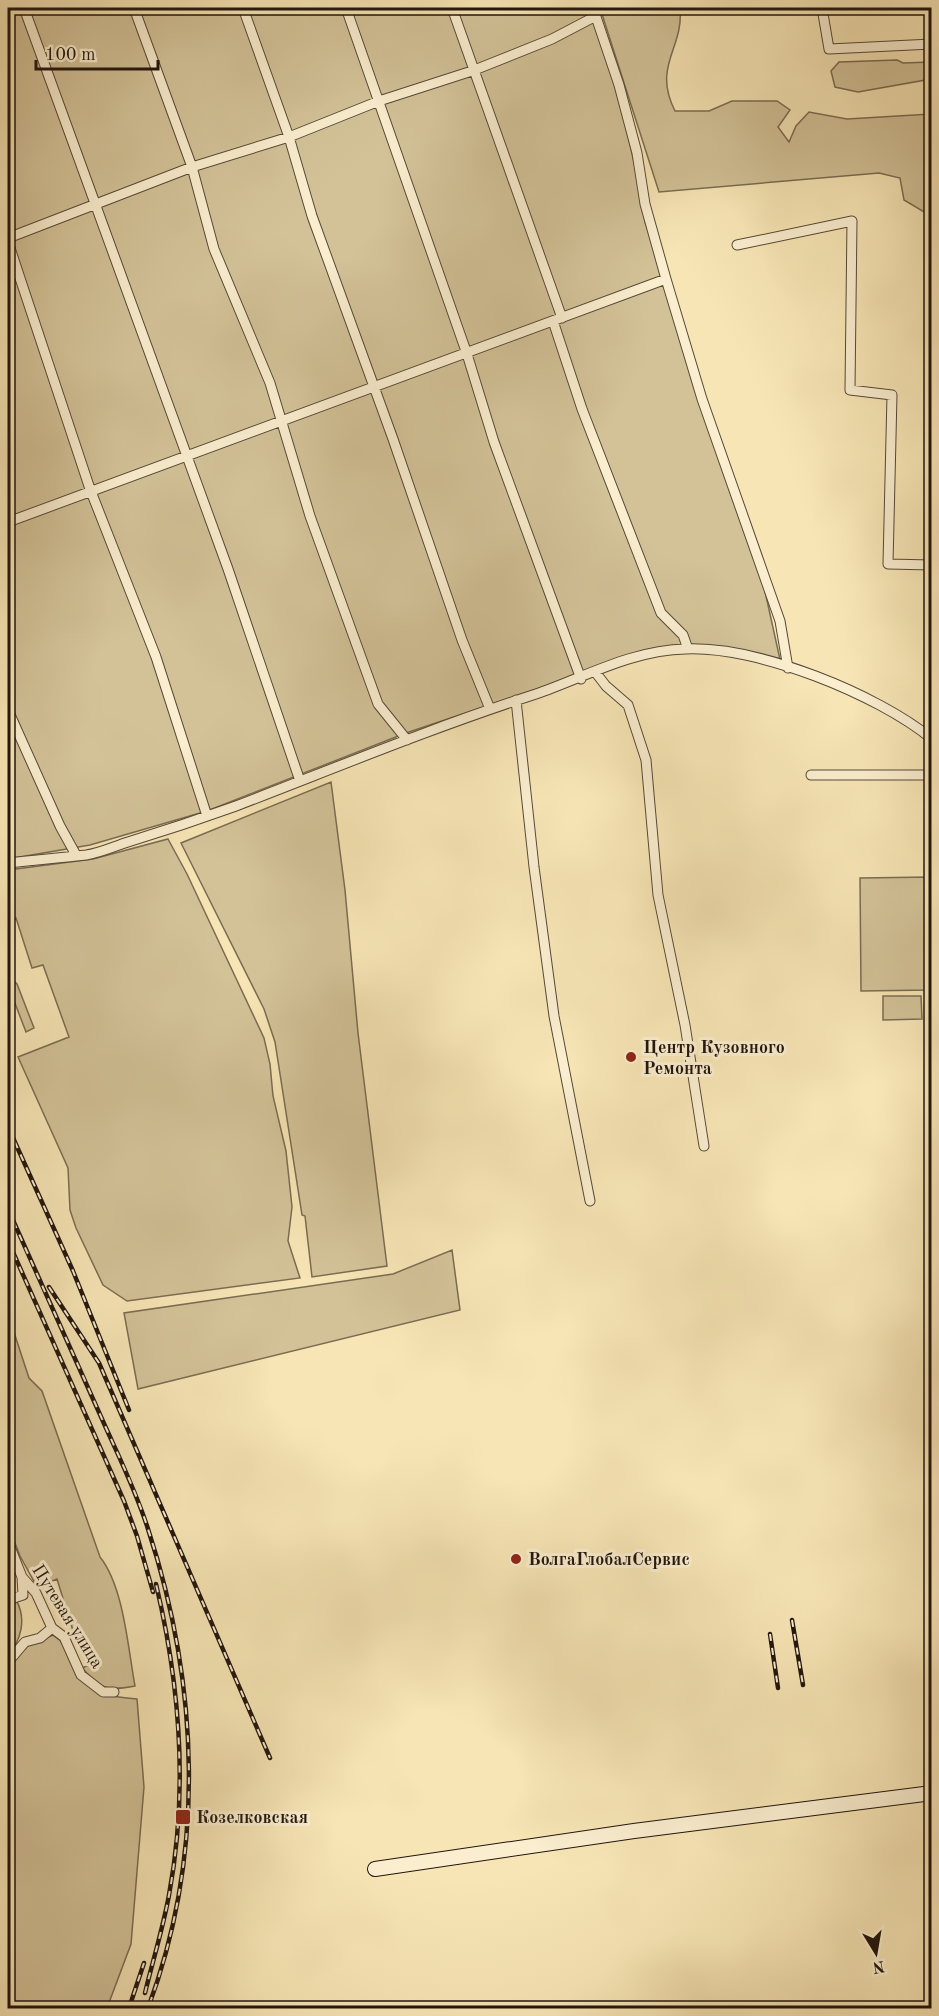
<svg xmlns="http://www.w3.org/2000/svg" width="939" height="2016" font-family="'Old Standard TT',serif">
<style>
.green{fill:#d3c298;stroke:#7a6c52;stroke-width:1.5}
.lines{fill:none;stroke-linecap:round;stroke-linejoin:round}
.street-casing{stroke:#564937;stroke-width:11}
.secondary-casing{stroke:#21150d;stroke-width:16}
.street{stroke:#faeecf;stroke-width:9}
.secondary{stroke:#faeecf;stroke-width:14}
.rail-casing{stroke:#21150d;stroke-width:4.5}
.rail{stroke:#faeecf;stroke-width:2;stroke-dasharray:7;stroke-linecap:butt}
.poi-dot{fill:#8f2418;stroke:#faeecf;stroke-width:2}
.labels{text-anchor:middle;stroke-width:6;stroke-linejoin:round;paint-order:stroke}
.poi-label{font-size:18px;font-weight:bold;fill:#21150d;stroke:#faeecf;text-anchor:start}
.street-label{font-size:18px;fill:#21150d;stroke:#faeecf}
</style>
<rect width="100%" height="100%" fill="#f7e5b5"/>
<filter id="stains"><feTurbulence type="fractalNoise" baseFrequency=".00333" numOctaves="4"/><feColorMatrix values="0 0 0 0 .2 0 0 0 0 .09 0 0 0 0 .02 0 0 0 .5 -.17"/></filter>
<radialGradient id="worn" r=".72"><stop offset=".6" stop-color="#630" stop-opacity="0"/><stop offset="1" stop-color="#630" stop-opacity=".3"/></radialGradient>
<path class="green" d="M8 8H591C614 79 634 148 645 222L759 564 781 664 735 651 687 644 638 655 406 733 207 811 90 845 8 859Z
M600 8H680C684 49 652 65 675 111H709L732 101H777L790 110 778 127 789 142 796 126 809 112 847 119 931 114V221L926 213 904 200 900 178 879 173 659 192Z
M897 60 903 63 931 62V79L858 92 835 87 831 71 839 62Z
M331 782 345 890 358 1033 387 1266 312 1277 305 1216 302 1215 275 1042 264 1009 181 843Z
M168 839 187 874 264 1038 270 1064 273 1096 286 1151 292 1207 288 1241 300 1278 127 1301 103 1285 76 1228 70 1210 68 1168 18 1057 69 1037 43 965 32 968 16 918 8 921V870L93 859Z
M931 877V990L861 991 860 878Z
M11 978 17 984 34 1028 26 1032 8 985Z
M883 996H921L922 1019 883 1020Z
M452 1250 460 1310 138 1389 124 1313 393 1274Z
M8 1314 29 1378 42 1391 100 1557C124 1587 128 1649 135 1686 107 1691 102 1690 82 1668L89 1665 82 1633 74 1634 57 1579 37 1587 20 1556 8 1525Z
M16 1600C27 1619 21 1640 8 1656V1603Z
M53 1635C63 1641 65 1647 70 1657 87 1692 98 1696 137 1699L144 1787 131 1944 107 2008H8V1667L27 1646Z"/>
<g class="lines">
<defs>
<path id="street" d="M24 8 228 569 300 781
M134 8 192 167 214 249 270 383 310 516 378 704 407 740
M243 8 289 137 312 216 393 439 462 640 490 709
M346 8 467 354 494 442 581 679
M452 8 562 318
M593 8 619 85 637 153 645 204 666 279 702 399 780 621 788 668
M822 8 829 49 932 44
M8 238 192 167 289 137 379 101 472 71 552 39 596 16
M8 242 90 489 156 657 207 816
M737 245 852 221 850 390 892 395 888 564 932 565
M553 321 582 409 661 613 683 635 688 649
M8 522 666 279
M596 673 606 686 628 705 646 760 658 895 685 1025 704 1146
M516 700 534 867 554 1016 590 1201
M8 710 60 826 76 855
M811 775H932
M8 863C34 860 60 858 86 855 100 853 115 846 128 842 164 831 200 819 236 806 335 768 434 727 536 694 585 677 632 650 686 649 758 646 877 694 932 739
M8 1542 22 1577 36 1593 52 1628 64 1637 81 1675 103 1692H114
M8 1600 23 1595 22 1577
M8 1662 25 1642 40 1638 52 1628"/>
<path id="secondary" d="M375 1869 634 1831 932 1793"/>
</defs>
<use href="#street" class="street-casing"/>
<use href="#secondary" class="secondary-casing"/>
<use href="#street" class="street"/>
<use href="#secondary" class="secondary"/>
<defs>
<path id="rail" d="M9 1129 73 1271 129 1410
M8 1209C40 1282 74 1355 106 1428 121 1461 137 1494 148 1529 199 1685 206 1853 148 2008
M8 1241 124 1501 137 1536 153 1592
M49 1287 99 1363 270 1758
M792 1620 803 1685
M770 1634 778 1688
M145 1993C153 1960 163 1928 169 1895 188 1793 180 1685 156 1584
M129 2008 144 1963"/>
</defs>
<use href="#rail" class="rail-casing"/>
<use href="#rail" class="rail"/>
</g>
<g class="poi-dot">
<circle cx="631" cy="1057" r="6"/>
<circle cx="516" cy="1559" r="6"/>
<rect x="175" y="1809" width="16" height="16" rx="3"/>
</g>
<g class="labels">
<g class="poi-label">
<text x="643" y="1053">Центр Кузовного<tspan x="643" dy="21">Ремонта</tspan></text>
<text x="528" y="1565">ВолгаГлобалСервис</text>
<text x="196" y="1823">Козелковская</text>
</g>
<g class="street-label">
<text transform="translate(68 1616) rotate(58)" y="6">Путевая улица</text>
</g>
</g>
<rect width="939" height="2016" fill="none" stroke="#f7e5b5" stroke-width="30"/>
<rect x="9" y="9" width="921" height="1998" fill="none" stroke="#21150d" stroke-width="3"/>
<rect x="15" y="15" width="909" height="1986" fill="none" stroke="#21150d" stroke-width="1.5"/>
<g transform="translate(876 1953) rotate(169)" stroke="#faeecf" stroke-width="4.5" paint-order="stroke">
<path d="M0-4.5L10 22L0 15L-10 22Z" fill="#21150d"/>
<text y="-9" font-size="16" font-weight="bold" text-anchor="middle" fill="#21150d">N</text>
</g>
<path d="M36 60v9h122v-9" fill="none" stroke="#21150d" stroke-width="3"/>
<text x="45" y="60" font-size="18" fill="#21150d" stroke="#faeecf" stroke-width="4.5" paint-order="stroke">100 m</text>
<rect width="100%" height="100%" filter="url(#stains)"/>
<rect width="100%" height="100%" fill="url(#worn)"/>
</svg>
